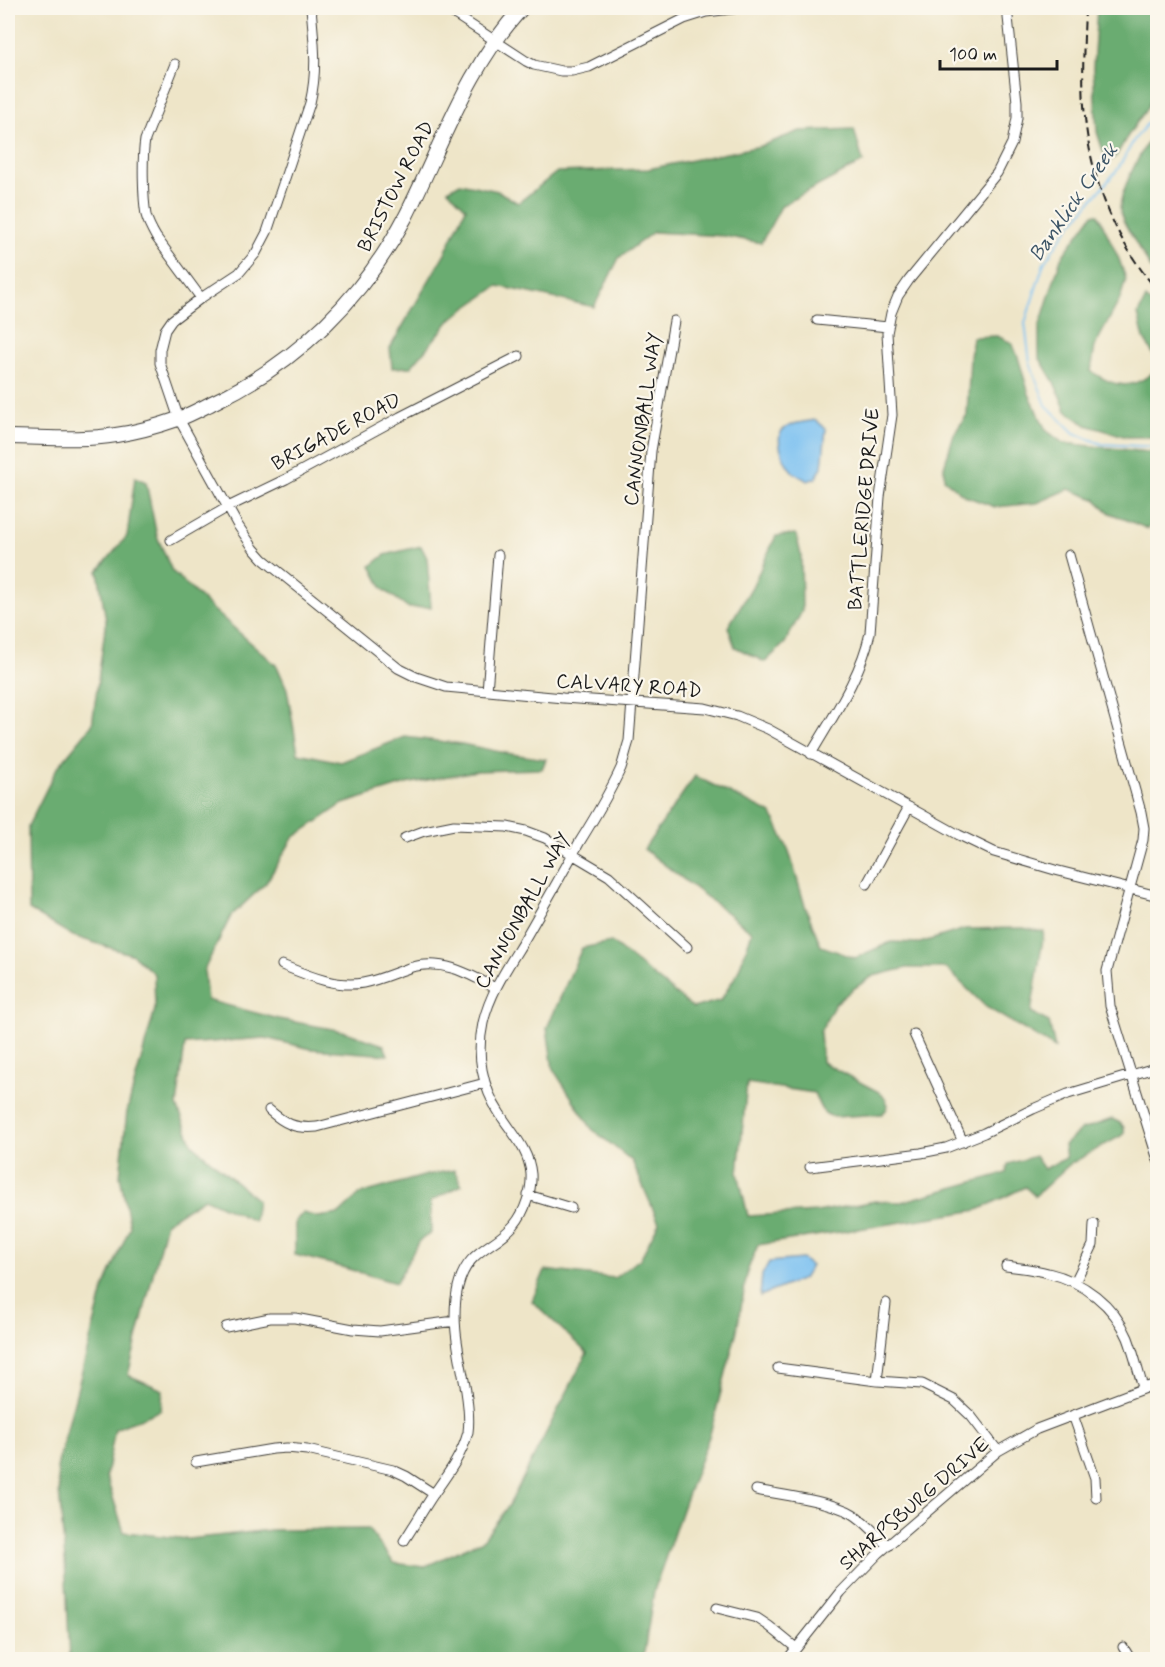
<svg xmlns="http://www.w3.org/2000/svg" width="1165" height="1667" font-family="Mynerve,sans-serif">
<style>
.forest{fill:#6aac71;stroke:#436446;stroke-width:1.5}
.water{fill:#79c0f1;stroke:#4a6e86;stroke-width:1.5}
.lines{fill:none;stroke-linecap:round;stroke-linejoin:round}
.stream{stroke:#79c0f1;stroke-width:2}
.street-casing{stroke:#3c3a36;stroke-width:11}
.secondary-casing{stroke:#3c3a36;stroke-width:16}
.street{stroke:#fff;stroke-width:9}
.secondary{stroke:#fff;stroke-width:14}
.rail{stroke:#1c1c1c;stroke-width:2;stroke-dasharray:9 4.5;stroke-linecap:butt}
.labels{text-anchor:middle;stroke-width:4.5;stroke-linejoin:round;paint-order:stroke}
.street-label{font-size:20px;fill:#1c1c1c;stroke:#fbf7ec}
.water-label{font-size:21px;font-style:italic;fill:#3d5567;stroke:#fbf7ec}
</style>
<rect width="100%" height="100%" fill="#fbf7ec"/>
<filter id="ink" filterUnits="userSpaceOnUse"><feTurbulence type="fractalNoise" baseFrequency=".0167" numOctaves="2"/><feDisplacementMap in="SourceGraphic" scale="12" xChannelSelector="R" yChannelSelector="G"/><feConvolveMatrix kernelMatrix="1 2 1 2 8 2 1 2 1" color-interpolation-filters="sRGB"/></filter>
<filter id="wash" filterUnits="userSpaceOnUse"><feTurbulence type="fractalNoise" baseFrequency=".008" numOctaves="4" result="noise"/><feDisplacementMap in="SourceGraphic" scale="24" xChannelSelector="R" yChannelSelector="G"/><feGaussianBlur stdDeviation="1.35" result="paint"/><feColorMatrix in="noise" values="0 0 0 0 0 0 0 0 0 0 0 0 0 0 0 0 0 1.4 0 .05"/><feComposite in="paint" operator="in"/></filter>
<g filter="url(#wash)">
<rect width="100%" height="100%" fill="#eee5c8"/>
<path class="forest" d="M1097 8H1155L1157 10V88L1147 108 1127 137 1116 156 1111 160 1104 154 1097 132 1093 68Z
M1157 125V274L1151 269C1143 253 1127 231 1121 215 1114 196 1147 143 1157 125Z
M854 129 863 162 782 205 761 243 724 236 653 232 619 258 594 307 498 286 452 318 411 367 392 368 390 348 446 251 466 208 448 190 460 183 498 191 518 203 557 172 648 169 761 146 800 131Z
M1093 214H1098L1119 259 1126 279 1120 299 1095 346 1091 371C1116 389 1134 390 1157 369L1156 359 1144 339 1138 314 1146 298 1157 310V437H1127L1086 425 1066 411 1054 382 1039 357V328L1061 258Z
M997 336 1012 343 1018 357 1029 394 1046 430 1063 443 1157 453V521L1148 529 1110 513 1095 499 1069 489 1037 503 995 507 965 496 944 479V467L954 434 967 415 970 357 973 337Z
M135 477 146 482 157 536 172 571 207 604 277 666 287 689 298 753 341 762 405 737 462 744 505 753 546 759 542 769 476 771 406 784 343 804 293 838 266 883 231 916 204 970 207 1000 279 1019 343 1031 384 1045 388 1055 311 1049 265 1038 185 1044 177 1106 193 1145 257 1200 254 1221 204 1198 166 1222 128 1375 163 1390 161 1410 115 1429 106 1476 124 1532 188 1539 271 1530 368 1529 394 1563 424 1567 483 1540 509 1505 587 1353 532 1301 545 1270 614 1278 640 1259 659 1223 632 1161 592 1129 553 1069 547 1028 582 948 611 942 693 1008 721 1000 738 972 752 932 644 849 695 776 772 814 789 851 805 906 821 946 855 958 891 942 920 943 965 929 1023 928 1044 932 1031 1013 1049 1022 1055 1048 986 1007 946 968H907L873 976 853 989 835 1004 820 1032 822 1062 879 1092 885 1098 888 1105 886 1110 882 1114 835 1117C820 1114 820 1106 814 1093L747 1083 738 1173 748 1216 817 1212 875 1201 901 1202 1006 1173 1008 1164 1035 1156 1044 1169 1066 1158 1064 1145 1081 1130 1112 1119C1119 1122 1126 1125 1124 1133L1121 1136 1070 1164 1035 1196 1025 1187 978 1210 758 1245 748 1269 737 1330 710 1434 685 1501 654 1591 643 1659H70L65 1561 57 1467 103 1290 130 1227 120 1176 127 1111 155 1009 154 974 133 955 73 936 29 910 28 826 57 768 92 725 106 621 98 571 127 536Z
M796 534 801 555 802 611 785 643 765 662 735 647 728 627 752 587 776 536Z
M421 546 427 558 431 607 409 608 383 589 371 566 385 555Z
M454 1170 462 1185 431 1201V1233L419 1241 396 1283 331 1264 295 1255V1221L303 1213 318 1217 339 1214 360 1194 427 1175Z"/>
<path class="water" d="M816 420 826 429 822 467 816 478 808 481C803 478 796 475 792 471 784 462 773 437 784 429 793 422 805 422 816 420Z
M802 1259 811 1266 803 1279 760 1296 762 1275 769 1262Z"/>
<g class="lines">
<path class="stream" d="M1158 110 1134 140 1118 169 1066 231 1044 263 1025 323 1030 363 1046 405 1074 433 1102 444 1158 447"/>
</g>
</g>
<g filter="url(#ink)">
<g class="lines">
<defs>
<path id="street" d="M311 8C314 42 318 69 310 103L267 232 256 253 239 273 201 298 172 320 165 330 160 350V363L179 419 237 524 254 549 263 559 398 668 416 677 446 687 563 698 705 708 737 716 768 729 959 835 994 852 1055 870 1158 896
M445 8 526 61 534 65 561 71H572L589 67 684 19 706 12 740 8
M175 64 145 140C142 158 143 198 146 215 148 223 152 230 156 237L201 298
M817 320 888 327
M171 540 228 507 286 479 400 417 519 356
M1069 555 1141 812 1144 828 1143 840 1107 971 1110 1006 1158 1160
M487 691 498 555
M811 754C833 716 861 676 870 633L880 497 892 415 887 333 891 313 898 296 909 280 997 173 1012 143 1017 118V102L1007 8
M405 838 424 831 454 825 507 827 526 831 545 838 609 876 687 947
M867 884 909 807
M282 965C307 975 335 988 363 983 380 980 396 972 412 967 444 959 469 974 495 988
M914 1034 963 1142
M269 1110C285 1124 295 1129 317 1127L485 1083
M810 1167 921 1153 946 1148 984 1133 1033 1109 1068 1094 1158 1067
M528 1195 571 1208
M1006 1266C1020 1268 1034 1269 1048 1273 1083 1281 1114 1305 1128 1338 1134 1354 1138 1371 1143 1387
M1075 1282 1093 1245 1094 1224
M226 1327 270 1318H295L353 1329 380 1331 455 1321
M778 1368 877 1381 922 1384 954 1400 971 1416 998 1451
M877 1381 886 1303
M1073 1415 1095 1478 1096 1498
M196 1462 273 1449 287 1448 307 1450 393 1470 406 1476 434 1494
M756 1490C783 1495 831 1501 853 1514 866 1522 877 1535 888 1546
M404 1541C414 1526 423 1510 433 1495 447 1475 462 1456 468 1432 470 1418 468 1404 466 1391 460 1357 450 1321 458 1287 467 1249 493 1249 514 1225 525 1212 532 1190 531 1174 529 1150 512 1133 500 1114 482 1087 476 1055 483 1023 490 993 507 968 523 942 542 909 561 876 579 843 594 819 609 794 621 768 624 759 626 750 629 741L651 451 674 321
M717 1608 757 1618 769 1626 796 1648
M1123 1647 1131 1660
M787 1660 841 1592 879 1553 998 1451 1037 1429 1158 1383"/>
<path id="secondary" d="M8 437C43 437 81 441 116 435 136 432 158 426 178 419 190 415 202 408 214 402 298 362 363 298 406 216 442 145 467 67 522 8"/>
</defs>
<use href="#street" class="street-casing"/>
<use href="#secondary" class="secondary-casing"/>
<use href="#street" class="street"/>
<use href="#secondary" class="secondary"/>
<path class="rail" d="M1085 8C1084 40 1082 73 1084 105 1088 173 1113 239 1158 291"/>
</g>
</g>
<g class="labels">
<g class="street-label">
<text transform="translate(395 186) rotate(-63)" y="7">BRISTOW ROAD</text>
<text transform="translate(642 419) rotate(-82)" y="7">CANNONBALL WAY</text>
<text transform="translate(336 431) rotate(-28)" y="7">BRIGADE ROAD</text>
<text transform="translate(863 509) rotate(-85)" y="7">BATTLERIDGE DRIVE</text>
<text transform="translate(629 685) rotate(4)" y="7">CALVARY ROAD</text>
<text transform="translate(522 910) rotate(-61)" y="7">CANNONBALL WAY</text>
<text transform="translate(914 1503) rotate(-41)" y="7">SHARPSBURG DRIVE</text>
</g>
<g class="water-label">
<text transform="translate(1073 202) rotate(-55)" y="7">Banklick Creek</text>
</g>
</g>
<rect width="1165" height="1667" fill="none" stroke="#fbf7ec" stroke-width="30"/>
<path d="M940 60v9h117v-9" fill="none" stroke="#1c1c1c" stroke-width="3"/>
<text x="949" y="60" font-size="18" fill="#1c1c1c" stroke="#fbf7ec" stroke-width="4.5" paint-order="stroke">100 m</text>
</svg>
